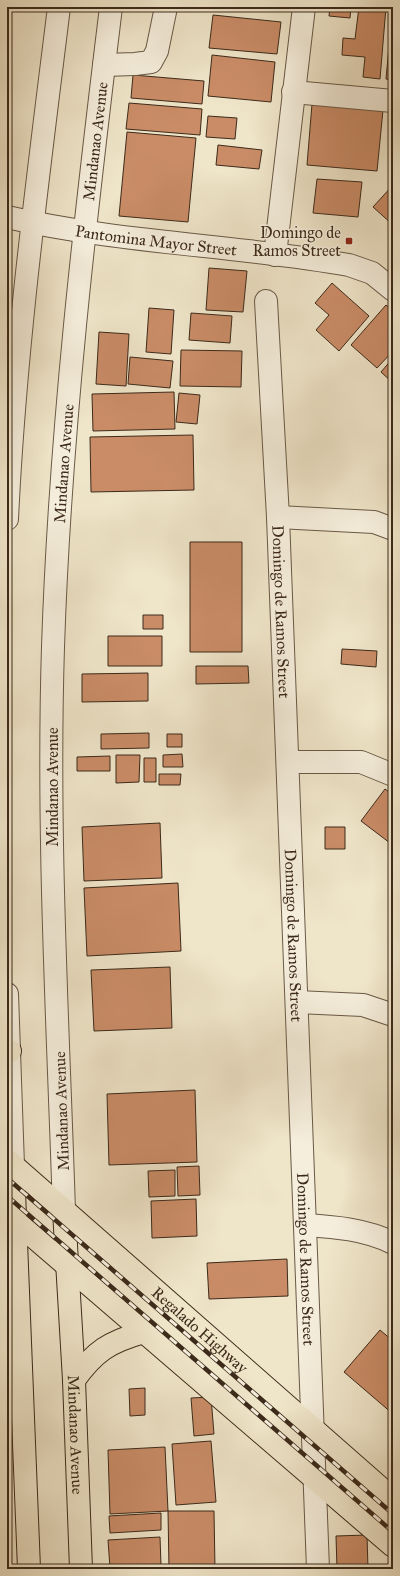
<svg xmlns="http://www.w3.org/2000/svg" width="400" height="1576" font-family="'IM FELL Great Primer',serif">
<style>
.building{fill:#c98c67;stroke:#3c2a1a}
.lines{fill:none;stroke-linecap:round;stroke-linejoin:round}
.minor-casing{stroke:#695946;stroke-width:24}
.major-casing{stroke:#3c2a1a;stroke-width:24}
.minor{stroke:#f5eedc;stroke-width:22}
.major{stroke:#efe5c9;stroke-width:22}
.rail-casing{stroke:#3c2a1a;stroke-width:4.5}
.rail{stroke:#f5eedc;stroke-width:3;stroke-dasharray:9;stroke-linecap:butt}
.poi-dot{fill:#8f2418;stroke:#f5eedc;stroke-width:1.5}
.labels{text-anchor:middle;stroke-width:3;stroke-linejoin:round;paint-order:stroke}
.street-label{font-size:16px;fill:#3c2a1a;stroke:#f5eedc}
.poi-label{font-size:16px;fill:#3c2a1a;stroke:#f5eedc;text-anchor:end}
</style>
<rect width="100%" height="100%" fill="#efe5c9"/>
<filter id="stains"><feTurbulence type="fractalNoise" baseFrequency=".005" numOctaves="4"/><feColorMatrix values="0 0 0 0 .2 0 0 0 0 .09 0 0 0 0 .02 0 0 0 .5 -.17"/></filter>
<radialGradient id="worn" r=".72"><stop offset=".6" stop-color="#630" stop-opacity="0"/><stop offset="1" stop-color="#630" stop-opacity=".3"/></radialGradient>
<path class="building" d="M245 7H289V11Z
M330 7H351L350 18 329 16Z
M359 7H386L380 79 363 77 365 57 342 55 343 38 355 39Z
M213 15 281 22 277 54 209 48Z
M391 24H393V80L386 79Z
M212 55 275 62 271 102 208 96Z
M133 75 204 81 202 104 131 98Z
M129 103 202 109 200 135 126 129Z
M312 104 383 110 377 171 307 165Z
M208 116 237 118 235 139 206 137Z
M393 119V166H389Z
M127 132 196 138 188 222 119 216Z
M218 145 262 150 259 169 216 165Z
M317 179 362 182 358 217 313 213Z
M393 185V225L373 207Z
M209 268 247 271 243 312 206 310Z
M332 283 369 316 339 351 316 330 329 315 315 303Z
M386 305 393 311V351L377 368 351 345Z
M149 308 174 310 171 354 146 352Z
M191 313 232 316 230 343 189 340Z
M99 332 129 334 126 386 96 384Z
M181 350 242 351 241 387 180 386Z
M130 357 173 361 170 388 128 384Z
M393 358V383L381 372Z
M174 392 175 429 93 431 92 394Z
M179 393 200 395 197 424 176 422Z
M193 435 194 490 91 492 90 437Z
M190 542H242V652H190Z
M143 615H163V629H143Z
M108 636H162V666H108Z
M342 649 377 651 376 667 341 664Z
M196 666H248L249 683 196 684Z
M148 673V701L82 702V674Z
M149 733V748L101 749V734Z
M167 734H182V747H167Z
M182 754 183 767H163V755Z
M116 755H140L139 782 116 783Z
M110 756V771H77V757Z
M144 758H156V782H144Z
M159 774H181L180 785H159Z
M385 789 393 795V839L390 843 361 821Z
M160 823 162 878 84 881 82 827Z
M325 827H345V849H325Z
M178 883 181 951 87 956 84 888Z
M170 967 172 1028 94 1031 91 970Z
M195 1090 197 1162 109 1165 107 1094Z
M199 1166 200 1195 178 1196 177 1167Z
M175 1170V1196L149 1197 148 1171Z
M196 1199 197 1236 152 1238 151 1201Z
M287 1259 288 1296 209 1299 207 1263Z
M380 1330 393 1341V1414L344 1372Z
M145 1388V1415L130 1416 129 1389Z
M211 1397 214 1434 194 1436 191 1398Z
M211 1441 216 1502 176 1505 172 1444Z
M165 1447 168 1511 110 1514 108 1450Z
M168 1511H214L215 1569H169Z
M161 1513V1530L110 1533 109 1516Z
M367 1535 368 1569H337L336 1536Z
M160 1537 161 1565 110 1568 108 1540Z"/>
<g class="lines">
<defs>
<g id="minor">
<path d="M104 65 135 64 151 62 157 51 166 7"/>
<path d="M293 92 393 101"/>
<path id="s1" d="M7 217C119 243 236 245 349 265L372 273 393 290"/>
<path d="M275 255 304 7"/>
<path id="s2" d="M266 301 278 517 318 1569"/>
<path d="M278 517 374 522 393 529"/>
<path d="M7 519C15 348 38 177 59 7"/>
<path d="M288 762H361L393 775"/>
<path d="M7 994 13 1166"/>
<path d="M297 1002 363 1005 393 1015"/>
<path id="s3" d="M64 1211C58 1023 47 835 53 647 60 433 85 220 111 7"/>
<path d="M305 1225C335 1227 365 1229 393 1243"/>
</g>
<g id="major">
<path d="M7 1051H10"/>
<path id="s4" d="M7 1160 393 1499"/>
<path d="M13 1166 29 1569"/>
<path id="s5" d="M64 1211 74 1380 81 1569"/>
<path d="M7 1214 393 1546"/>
<path d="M74 1380C95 1351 109 1342 144 1332"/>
</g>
</defs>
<use href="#minor" class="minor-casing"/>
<use href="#major" class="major-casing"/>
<use href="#minor" class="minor"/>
<use href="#major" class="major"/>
<defs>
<path id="rail" d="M7 1178 393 1514
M7 1196 393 1532"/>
</defs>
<use href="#rail" class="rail-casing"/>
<use href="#rail" class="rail"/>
</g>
<rect class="poi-dot" x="345" y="237" width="8" height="8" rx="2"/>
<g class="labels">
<g class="street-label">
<text dy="6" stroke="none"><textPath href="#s3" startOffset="1072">Mindanao Avenue</textPath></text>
<text dy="6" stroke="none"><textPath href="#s1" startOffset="151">Pantomina Mayor Street</textPath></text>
<text dy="6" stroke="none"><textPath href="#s3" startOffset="748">Mindanao Avenue</textPath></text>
<text dy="6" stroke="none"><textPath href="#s2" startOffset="311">Domingo de Ramos Street</textPath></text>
<text transform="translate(52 787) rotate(-90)" y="6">Mindanao Avenue</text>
<text dy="6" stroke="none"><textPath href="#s2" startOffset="635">Domingo de Ramos Street</textPath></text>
<text transform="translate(61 1111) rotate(-92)" y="6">Mindanao Avenue</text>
<text dy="6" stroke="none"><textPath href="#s2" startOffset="959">Domingo de Ramos Street</textPath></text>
<text dy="6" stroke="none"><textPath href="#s4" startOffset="257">Regalado Highway</textPath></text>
<text dy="6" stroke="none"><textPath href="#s5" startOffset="224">Mindanao Avenue</textPath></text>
</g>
<g class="poi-label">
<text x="341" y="238">Domingo de<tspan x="341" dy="18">Ramos Street</tspan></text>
</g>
</g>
<rect width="400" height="1576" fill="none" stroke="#efe5c9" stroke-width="24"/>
<rect x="8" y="8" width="384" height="1560" fill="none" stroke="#3c2a1a" stroke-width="2"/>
<rect x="12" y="12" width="376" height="1552" fill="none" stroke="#3c2a1a"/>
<rect width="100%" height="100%" filter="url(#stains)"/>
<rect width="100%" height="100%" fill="url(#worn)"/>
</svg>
